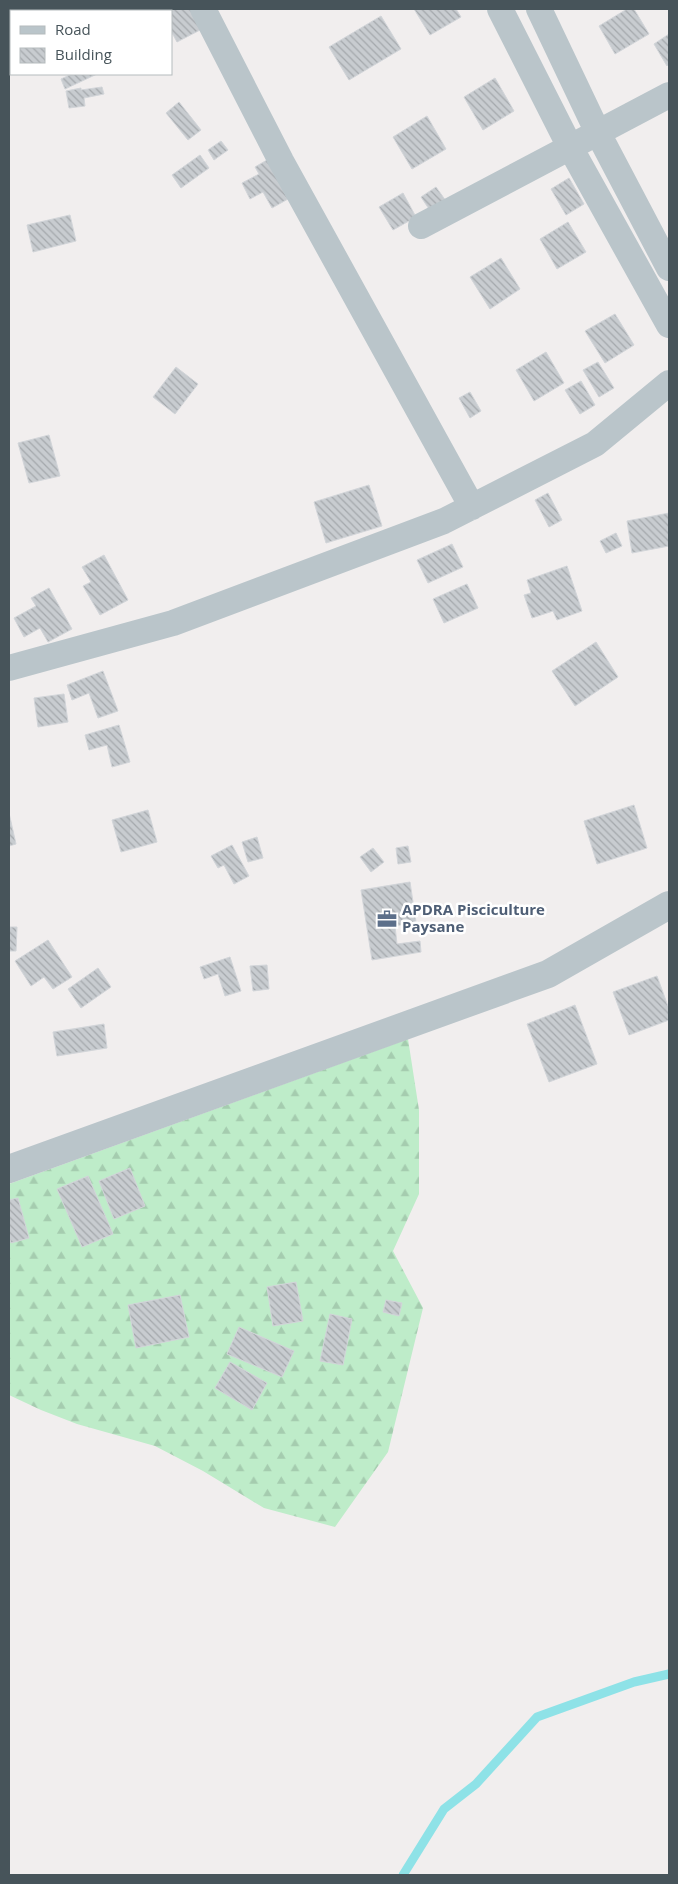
<svg xmlns="http://www.w3.org/2000/svg" width="678" height="1884" font-family="'Open Sans',sans-serif">
<style>
.forest{fill:url(#forest-firs)}
.lines{fill:none;stroke-linecap:round;stroke-linejoin:round}
.stream{stroke:#8ee2e7;stroke-width:9}
.building{fill:url(#building-back-hatch);stroke:#d2d5d9}
.minor{stroke:#bac5ca;stroke-width:26}
.tertiary{stroke:#bac5ca;stroke-width:28}
.labels{text-anchor:middle;stroke-width:5;stroke-linejoin:round;paint-order:stroke}
.service-label{font-size:15px;font-weight:bold;fill:#4e5e75;stroke:#fff;text-anchor:start}
</style>
<defs>
<pattern id="forest-firs" width="22" height="20" patternUnits="userSpaceOnUse" patternTransform="scale(1.25)"><rect width="22" height="20" fill="#beecc9"/><path d="M5 1l3.5 6h-7zM16 11l3.5 6h-7z" fill="#a5ccaf"/></pattern>
<pattern id="building-back-hatch" width="6" height="6" patternUnits="userSpaceOnUse" patternTransform="scale(1.25)"><rect width="6" height="6" fill="#c8ccd0"/><path d="M-1 5l2 2M0 0l6 6M5-1l2 2" fill="none" stroke="#a4a8ac"/></pattern>
</defs>
<rect width="100%" height="100%" fill="#f1eeee"/>
<path class="forest" d="M408 1039 419 1110V1194L393 1251 423 1308 388 1452 335 1527 264 1508 203 1471 155 1446 77 1424 41 1410 9 1395V1184Z"/>
<g class="lines">
<path class="stream" d="M403 1875 444 1809 476 1784 537 1717 634 1682 669 1674"/>
</g>
<path class="building" d="M113 9H125L126 10 115 11Z
M159 9H191L202 29 177 42 171 31V11H160Z
M414 9H456L461 17 430 35Z
M627 9H634L649 34 615 54 599 26Z
M381 16 401 49 349 80 329 47Z
M669 34V64L667 66 654 44Z
M72 74H97L65 89 61 79Z
M495 78 514 111 483 130 464 97Z
M102 87 104 94 84 98 85 106 69 108 66 91 81 88V90Z
M179 102 201 130 188 140 166 113Z
M427 116 446 149 412 169 393 137Z
M221 141 228 150 214 160 208 150Z
M200 155 209 168 181 188 172 175Z
M267 160 288 199 272 208 263 192 250 199 242 183 259 174 255 167Z
M569 178 584 204 566 215 551 189Z
M436 187 446 201 431 212 421 197Z
M403 193 416 217 393 230 379 207Z
M70 215 76 241 33 252 27 225Z
M568 222 586 252 557 269 540 239Z
M501 258 520 289 490 309 470 277Z
M615 314 634 345 605 363 585 331Z
M546 352 564 383 534 401 516 370Z
M598 362 614 388 599 397 583 370Z
M176 367 198 384 175 414 153 397Z
M581 381 595 405 580 414 565 390Z
M470 392 481 411 470 418 459 398Z
M49 435 60 476 29 483 18 443Z
M369 485 382 526 326 543 314 502Z
M548 493 562 520 549 527 535 500Z
M669 513V546L632 553 627 521Z
M616 533 622 546 606 553 600 541Z
M452 544 463 567 428 583 417 560Z
M104 555 128 600 100 615 83 586 91 582 82 567Z
M567 566 582 611 557 620 553 611 532 618 524 595 531 593 527 580Z
M467 584 478 608 444 623 433 599Z
M49 588 72 629 48 642 40 628 24 637 14 618 36 606 31 598Z
M596 642 618 677 575 706 552 671Z
M103 671 118 711 98 718 89 693 72 700 67 685Z
M64 694 68 722 38 727 34 698Z
M119 725 130 762 112 767 107 745 89 750 85 735Z
M634 805 647 848 597 864 584 821Z
M148 810 157 842 121 852 112 820Z
M9 813 16 844 9 846Z
M257 837 263 858 248 862 242 842Z
M232 845 249 876 234 884 224 865 218 868 211 856Z
M408 846 411 862 398 864 396 848Z
M373 848 384 862 371 872 360 857Z
M410 882 416 922 395 926 397 944 420 941 421 952 372 960 361 890Z
M9 927H17L16 951H9Z
M48 940 72 977 53 989 44 977 31 986 15 961Z
M230 957 241 991 225 996 218 974 204 979 200 967Z
M267 965 269 989 253 991 250 966Z
M98 968 111 987 81 1008 68 989Z
M657 976 669 1009V1020L629 1035 613 992Z
M575 1005 597 1064 549 1082 527 1024Z
M104 1024 107 1048 57 1056 53 1032Z
M130 1168 145 1206 114 1219 99 1181Z
M88 1176 113 1234 82 1247 57 1189Z
M18 1198 29 1238 11 1243 9 1236V1200Z
M296 1282 303 1321 273 1326 267 1287Z
M180 1295 189 1337 136 1348 128 1305Z
M386 1300 402 1303 399 1316 383 1312Z
M330 1314 352 1319 343 1365 320 1361Z
M239 1327 294 1351 282 1377 227 1354Z
M230 1362 267 1383 252 1410 215 1388Z"/>
<g class="lines">
<path class="minor" d="M203 9 281 161 472 507
M500 9 570 147 669 325
M539 9 598 133 669 268
M421 226 669 95
M9 668 173 623 444 521 595 444 669 383"/>
<path class="tertiary" d="M9 1169 548 974 669 905"/>
</g>
<defs>
<symbol id="office-bare" viewBox="-9 -9 18 18"><path d="M-6-3h4V-5.5h4V-3h4V5H-6ZM-1-4.5V-3h2v-1.5ZM-6 0V1H6V0Z" fill="#5c6f8a" stroke="#fff" stroke-width="2.5" paint-order="stroke"/></symbol>
</defs>
<g fill-rule="evenodd">
<use href="#office-bare" x="373" y="905" width="28" height="28"/>
</g>
<g class="labels">
<g class="service-label">
<text x="402" y="915">APDRA Pisciculture<tspan x="402" dy="17">Paysane</tspan></text>
</g>
</g>
<rect width="678" height="1884" fill="none" stroke="#47545a" stroke-width="20"/>
<rect x="10" y="10" width="162" height="65" fill="#ffffff" stroke="#b5bbbd"/>
<rect x="20" y="26" width="25" height="8" fill="#bac5ca" stroke="#b5bbbd"/>
<text x="55" y="35" font-size="15" fill="#47545a">Road</text>
<rect x="20" y="48" width="25" height="15" fill="url(#building-back-hatch)" stroke="#b5bbbd"/>
<text x="55" y="60" font-size="15" fill="#47545a">Building</text>
</svg>
